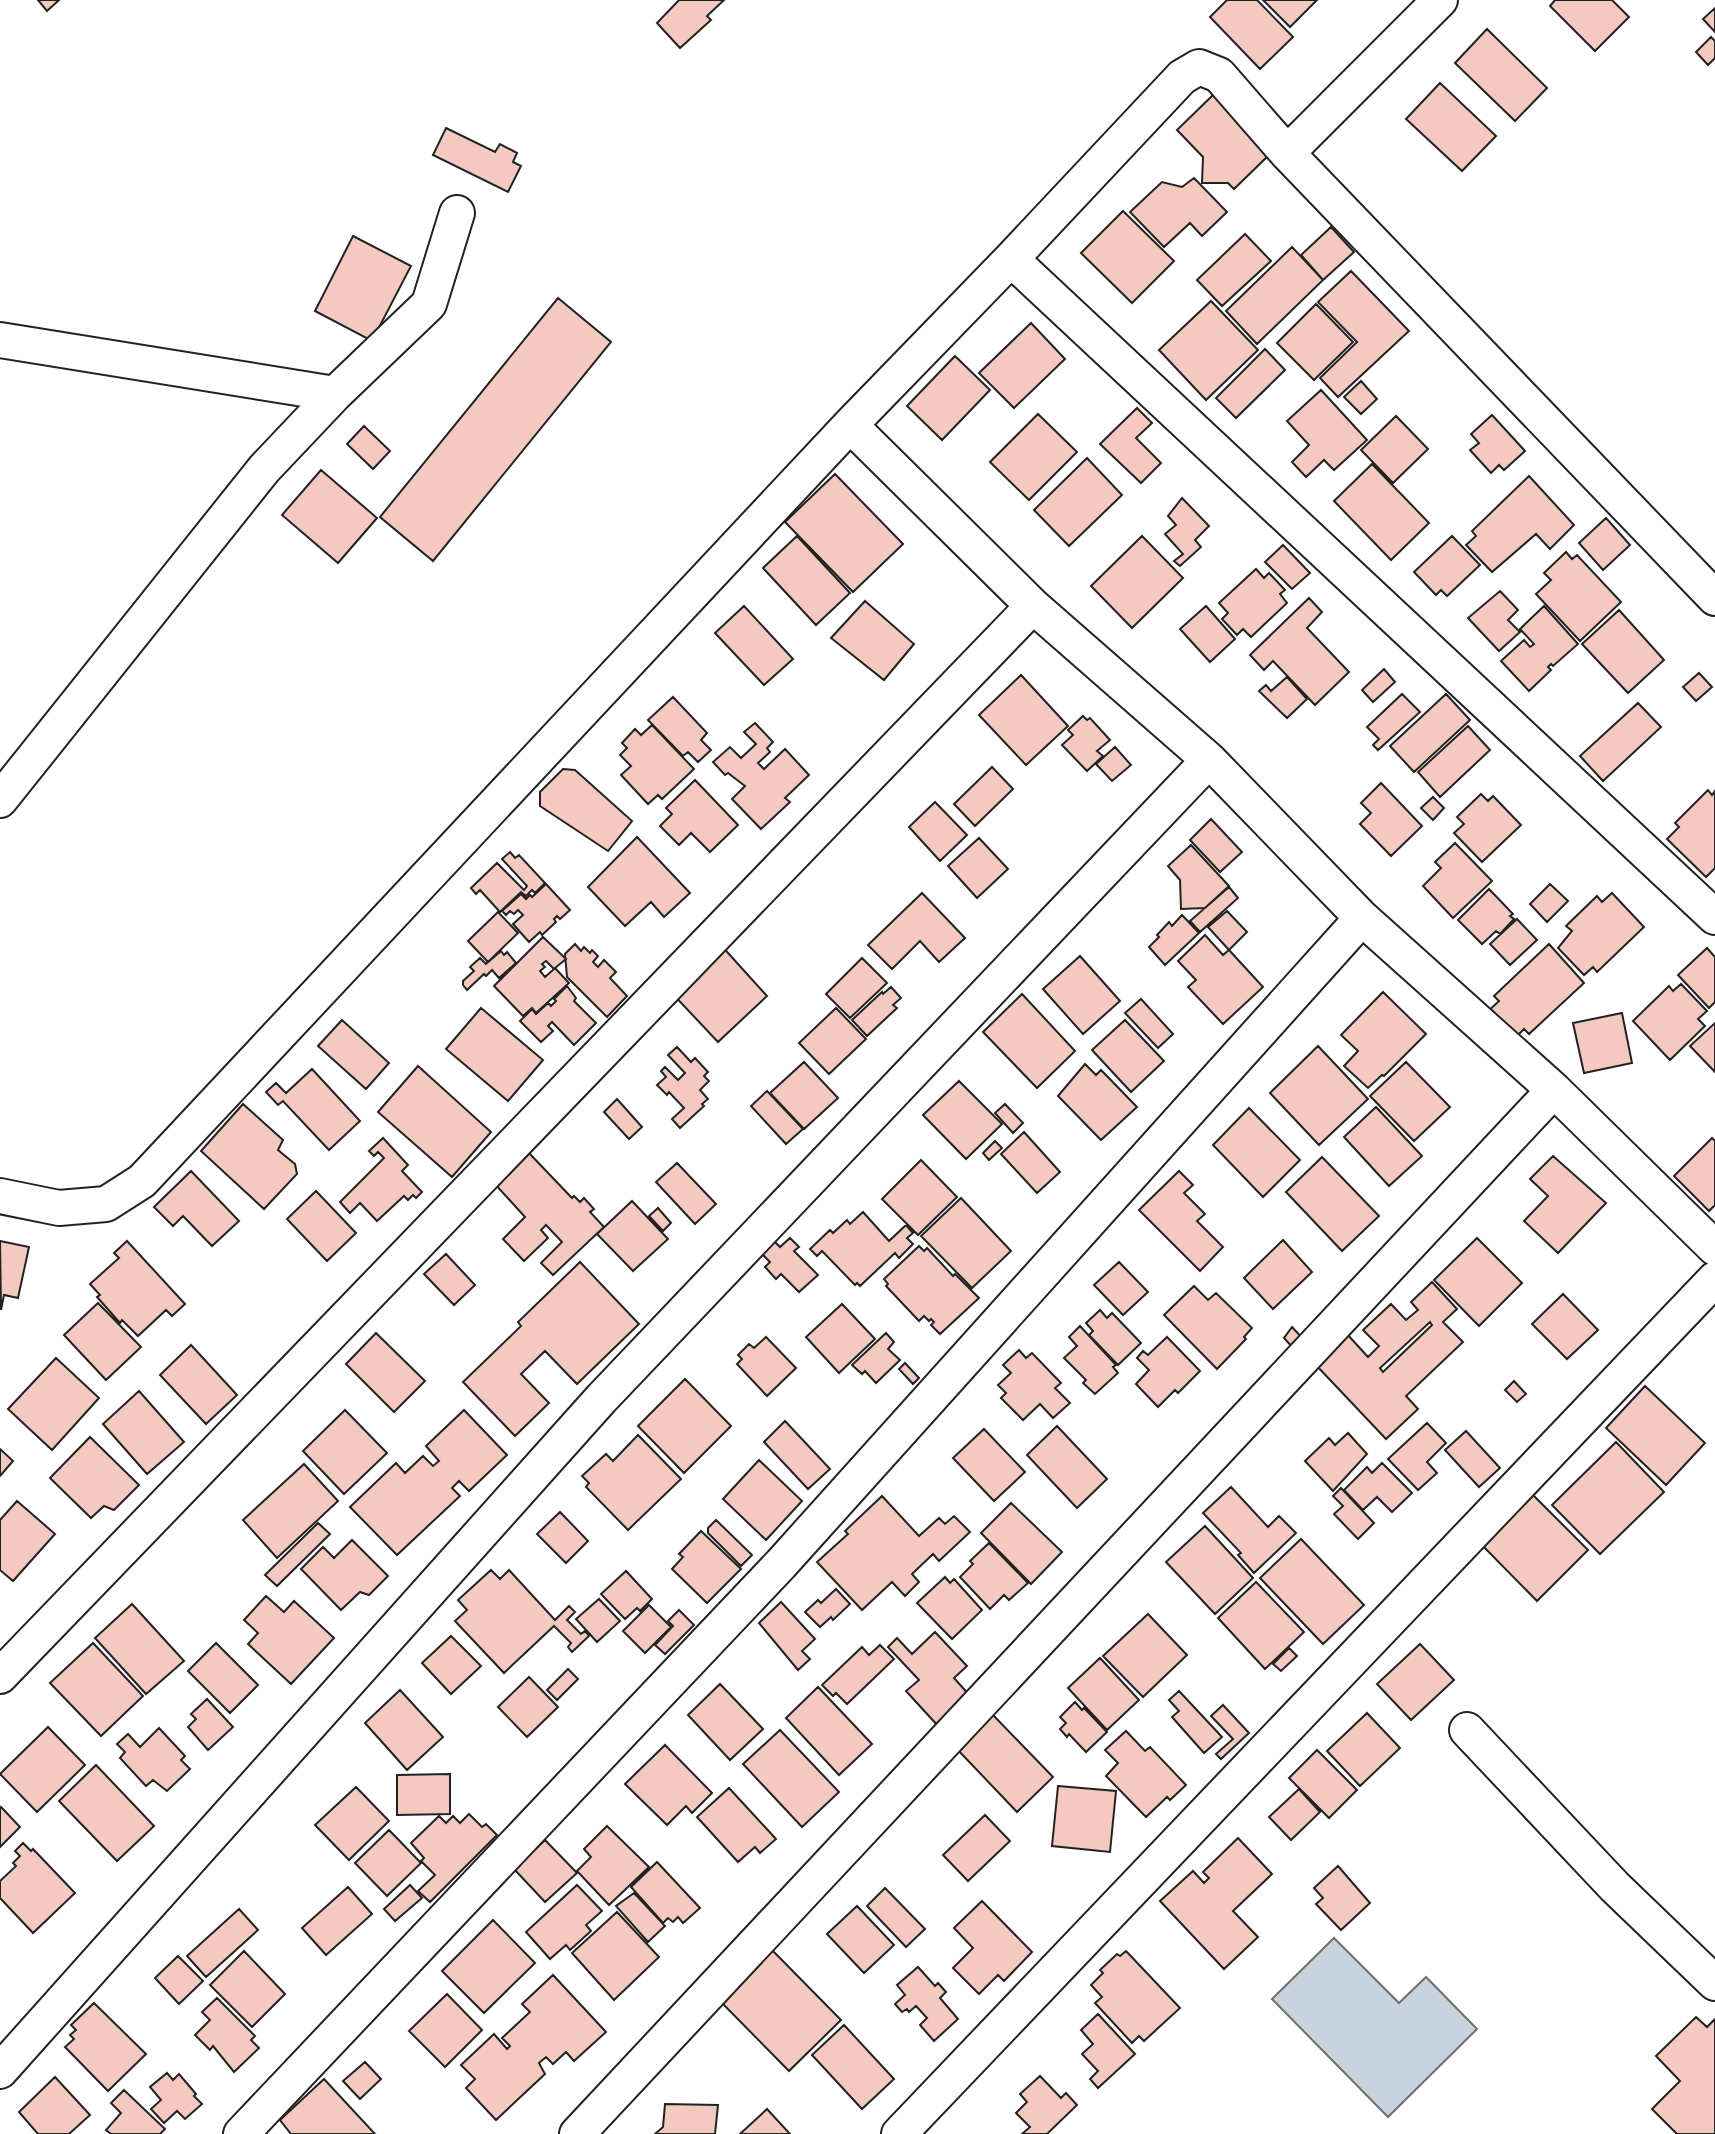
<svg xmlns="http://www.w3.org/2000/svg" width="1715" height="2134" font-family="Quicksand,sans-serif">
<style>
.water{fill:#c7d3dd;stroke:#6f6f6f;stroke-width:2}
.building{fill:#f3c9c0;stroke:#222;stroke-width:2;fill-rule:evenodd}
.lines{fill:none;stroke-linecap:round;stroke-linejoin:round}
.minor-casing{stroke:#222;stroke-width:38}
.minor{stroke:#fff;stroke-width:34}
</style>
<rect width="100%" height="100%" fill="#fff"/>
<path class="water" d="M1334 1938 1399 2003 1426 1977 1477 2029 1388 2117 1272 1999Z"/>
<path class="building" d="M38 0H59L47 11Z
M679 0H724L707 16 711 20 680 48 657 23Z
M1227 0H1257L1293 37 1260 69 1210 17Z
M1263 0H1317L1290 27Z
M1555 0H1612L1629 17 1595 51 1550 6Z
M1715 8V32L1703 19Z
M1487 29 1547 88 1515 121 1455 63Z
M1711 37 1715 41V58L1708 65 1696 52Z
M1440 83 1496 136 1462 171 1406 119Z
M1214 94 1271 153 1234 189 1228 183H1202L1203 157 1177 130Z
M446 128 495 152 500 144 517 153 513 162 521 166 508 192 433 155Z
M1194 178 1227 212 1202 236 1190 223 1164 247 1130 212 1162 182 1182 187Z
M1123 211 1174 261 1132 303 1081 253Z
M1331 227 1354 252 1323 280 1301 255Z
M1245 234 1271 261 1222 306 1197 280Z
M353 236 411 266 372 341 315 311Z
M1292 247 1323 280 1257 344 1226 311Z
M1351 271 1409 331 1338 397 1320 378 1357 342 1318 302Z
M558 298 611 342 433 561 380 517Z
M1211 301 1258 350 1206 400 1159 350Z
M1316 304 1353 342 1314 380 1277 343Z
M1031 323 1065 359 1014 408 979 373Z
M1265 349 1285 370 1236 418 1216 398Z
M955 356 990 390 942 440 907 406Z
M1361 381 1377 399 1361 414 1344 397Z
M1321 390 1367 440 1334 470 1324 460 1306 477 1292 462 1309 445 1287 421Z
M1137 408 1152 423 1136 438 1161 463 1141 483 1100 444Z
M1038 414 1077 452 1029 500 990 462Z
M1492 415 1525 451 1504 470 1499 465 1491 473 1470 450 1479 443 1471 434Z
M1396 416 1428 449 1393 483 1361 450Z
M364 426 390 451 373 469 347 444Z
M1087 458 1122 495 1069 546 1034 510Z
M1372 464 1429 523 1391 560 1334 501Z
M321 470 377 518 338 563 282 515Z
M835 474 903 544 853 592 785 522Z
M1529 476 1574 525 1550 549 1536 534 1492 572 1466 545 1476 536 1472 531Z
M1182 498 1209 526 1195 540 1201 547 1180 566 1174 561 1183 554 1165 534 1176 525 1168 516Z
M1606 518 1630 545 1603 570 1579 543Z
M797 536 850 593 816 625 763 568Z
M1142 536 1183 578 1132 628 1091 586Z
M1452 536 1480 565 1447 596 1441 590 1436 595 1414 572Z
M1283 545 1310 573 1292 589 1265 562Z
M1566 552 1572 559 1577 555 1621 602 1580 641 1536 594 1551 580 1544 573Z
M1256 569 1264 578 1269 573 1285 590 1280 594 1287 603 1251 637 1243 629 1237 635 1222 619 1228 613 1219 603Z
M1500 591 1518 610 1508 620 1520 632 1499 651 1468 618Z
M1309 598 1322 612 1307 628 1349 672 1315 705 1273 661 1264 670 1250 655Z
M865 601 914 644 884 680 831 638Z
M744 606 793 659 764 685 715 633Z
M1206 606 1235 639 1210 662 1180 629Z
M1544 606 1578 644 1553 666 1551 664 1548 667 1551 670 1529 691 1501 661 1524 640 1530 647 1534 644 1520 629Z
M1619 610 1664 660 1628 693 1582 644Z
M1384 669 1395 682 1373 702 1362 690Z
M1699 673 1712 687 1696 701 1683 687Z
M1021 675 1068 726 1026 765 979 715Z
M1287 677 1307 699 1287 718 1259 691 1266 685 1271 691Z
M1402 694 1420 712 1378 750 1373 745 1379 739 1367 727Z
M1446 694 1470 720 1414 772 1390 746Z
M673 697 707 733 701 740 711 750 698 762 688 752 683 756 648 720Z
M1638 703 1661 727 1603 781 1580 756Z
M1083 716 1087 720 1090 718 1110 740 1097 751 1103 756 1087 771 1062 745 1073 735 1068 730Z
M755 723 773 742 767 748 770 752 758 763 764 769 785 749 809 775 785 798 790 802 761 829 732 799 745 786 728 773 725 775 713 762 730 747 741 758 756 744 744 732Z
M652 725 694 769 662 799 658 795 648 804 621 775 631 766 620 755 627 748 622 743 635 729 641 735Z
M1468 726 1490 750 1440 797 1418 772Z
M1115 747 1131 765 1112 781 1096 764Z
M992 767 1013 789 975 826 954 804Z
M563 769 575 770 632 821 608 851 540 806V792Z
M695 780 738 825 710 852 691 833 679 845 660 826 672 814 666 808Z
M1381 783 1422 826 1391 856 1360 824 1371 813 1361 803Z
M1708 790 1712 795 1715 791V868L1706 877 1667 839 1679 827 1675 823Z
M1481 794 1488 801 1493 796 1521 825 1482 862 1454 833 1464 824 1457 817Z
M1433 797 1444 808 1433 820 1421 808Z
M935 802 967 835 940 861 909 827Z
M1211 819 1242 852 1220 872 1190 840Z
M637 837 690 893 664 917 651 902 625 926 588 887Z
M979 838 1008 869 977 898 948 866Z
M1455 843 1492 881 1453 918 1423 886 1441 868 1435 862Z
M1191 845 1229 886 1205 908 1181 909 1180 880 1168 866Z
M510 852 515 858 519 855 545 883 535 893 532 890 526 896 521 892 500 912 480 890 476 894 471 888 497 863 524 890 527 886 502 859Z
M546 884 570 910 560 919 557 916 554 919 556 922 542 935 540 932 529 942 513 924 523 915 518 910 514 914 510 911 506 915 502 911 521 894 526 899 530 895 532 897Z
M1550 884 1568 901 1547 922 1530 904Z
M1229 887 1238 898 1200 932 1190 921Z
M1489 889 1513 914 1510 916 1514 919 1500 934 1496 931 1482 944 1458 920Z
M922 893 965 938 939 962 920 941 892 969 868 945Z
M1612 893 1644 927 1597 972 1593 967 1584 975 1558 948 1572 931 1566 926 1597 896 1602 902Z
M1227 911 1247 932 1229 950 1208 927Z
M498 912 518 933 488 962 468 941Z
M1182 915 1199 933 1165 965 1149 947 1159 937 1157 935 1169 922 1172 926Z
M1517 919 1537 940 1510 965 1490 944Z
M1205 935 1223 955 1229 950 1263 987 1223 1024 1188 987 1196 980 1178 961Z
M543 937 566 959 555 968 569 983 536 1013 532 1008 523 1016 494 986ZM546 961 554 969 545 977 540 971 545 967 542 964Z
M719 943 767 996 718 1042 669 990Z
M575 944 581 951 584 947 590 953 592 950 598 956 593 962 598 967 604 960 616 972 610 978 627 996 607 1017 567 977 565 954Z
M1549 944 1584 983 1529 1034 1524 1029 1509 1044 1483 1016 1499 1001 1494 996Z
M1707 948 1715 957V1002L1709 1008 1678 975Z
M501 951 504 955 507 952 516 963 499 978 492 970 486 976 484 974 467 990 463 985V981L474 971 470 967 480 958 486 964Z
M1080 956 1120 1001 1083 1034 1043 989Z
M862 958 887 983 850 1018 826 994Z
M1681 984 1707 1011 1698 1019 1705 1026 1670 1060 1633 1021 1669 986 1673 991Z
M567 986 576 998 574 1001 596 1023 574 1045 552 1022 548 1026 553 1031 541 1042 520 1021 532 1009 536 1014 548 1003 551 1006 556 1001 554 999Z
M891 987 901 998 893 1005 897 1008 867 1036 852 1020 882 992 883 994Z
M1383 992 1426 1034 1384 1076 1382 1075 1368 1088 1344 1066 1358 1051 1341 1035Z
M1022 994 1075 1051 1037 1088 983 1032Z
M1141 999 1173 1034 1158 1048 1125 1013Z
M481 1008 543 1060 508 1101 446 1049Z
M836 1008 866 1039 829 1074 799 1043Z
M1622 1013 1632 1063 1584 1073 1573 1023Z
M342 1020 389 1063 366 1089 318 1046Z
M1125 1020 1164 1061 1131 1092 1092 1050Z
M1715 1023V1072L1690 1046Z
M1318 1046 1368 1099 1319 1145 1270 1093Z
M677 1047 691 1062 695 1058 708 1072 704 1076 709 1081 700 1090 708 1099 702 1104 704 1106 680 1128 672 1119 684 1108 669 1092 667 1095 657 1085 666 1077 661 1071 665 1067 678 1080 685 1073 668 1055Z
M804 1062 838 1098 804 1129 770 1093Z
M1406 1062 1450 1107 1414 1141 1370 1096Z
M1085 1064 1096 1075 1101 1070 1137 1107 1101 1140 1058 1096Z
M418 1066 491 1132 452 1177 378 1112Z
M312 1069 360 1121 329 1150 283 1101 278 1105 266 1092 276 1083 286 1093Z
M959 1081 1002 1124 966 1159 923 1115Z
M767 1091 803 1129 786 1144 751 1106Z
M617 1099 642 1127 629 1139 604 1112Z
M243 1104 283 1140 278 1150 295 1164 297 1174 264 1209 201 1151Z
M1005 1104 1023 1123 1013 1133 995 1113Z
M1376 1107 1422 1156 1389 1186 1344 1137Z
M1249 1108 1300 1160 1263 1197 1213 1145Z
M1024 1132 1060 1172 1037 1193 1001 1154Z
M383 1138 408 1165 402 1171 422 1192 416 1198 413 1195 408 1200 404 1196 377 1221 360 1203 350 1213 340 1202 384 1158 378 1152 374 1156 369 1151Z
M1712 1138 1715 1141V1205L1709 1211 1674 1176Z
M995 1141 1002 1148 989 1160 983 1153Z
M528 1152 572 1198 574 1196 580 1202 584 1198 594 1209 590 1212 604 1227 553 1275 541 1263 562 1242 546 1225 541 1230 548 1238 524 1261 503 1239 525 1217 494 1183Z
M1553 1156 1606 1203 1558 1253 1524 1221 1548 1196 1530 1179Z
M1322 1157 1379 1216 1342 1251 1286 1192Z
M921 1160 957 1197 918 1235 882 1199Z
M677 1163 716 1204 695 1224 656 1182Z
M191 1171 239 1221 212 1246 183 1216 173 1226 154 1207Z
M1179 1171 1193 1185 1184 1193 1205 1214 1197 1221 1223 1247 1200 1271 1139 1210Z
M316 1191 356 1233 327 1261 287 1219Z
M961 1198 1011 1251 972 1288 921 1236Z
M632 1201 668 1239 633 1271 597 1234Z
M658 1208 671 1223 663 1231 649 1216Z
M863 1212 889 1241 906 1225 913 1233 907 1238 913 1244 899 1258 895 1253 860 1286 857 1283 855 1285 822 1251 817 1256 810 1249 830 1230 833 1233 847 1220 850 1224Z
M771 1238 780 1247 790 1238 799 1247 794 1251 818 1275 799 1292 781 1274 776 1279 765 1267 770 1262 755 1247Z
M1477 1238 1522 1283 1479 1326 1434 1280Z
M1283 1240 1312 1272 1273 1309 1244 1278Z
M0 1241 29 1247 18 1298 4 1295 1 1310Z
M127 1241 185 1304 172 1316 166 1310 138 1336 122 1320 120 1323 97 1297 100 1295 90 1284 119 1258 114 1253Z
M919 1246 924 1251 927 1248 953 1276 955 1274 979 1298 940 1334 931 1325 934 1322 931 1319 929 1321 924 1316 919 1321 886 1286 888 1284 884 1279Z
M446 1254 475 1285 454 1305 424 1274Z
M580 1262 639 1324 577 1384 545 1351 521 1374 549 1403 515 1436 463 1382 521 1326 518 1322Z
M1119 1262 1148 1292 1123 1315 1094 1285Z
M1432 1282 1457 1309 1443 1322 1463 1342 1406 1396 1418 1409 1386 1439 1315 1364 1347 1334 1368 1357 1379 1346 1363 1330 1391 1304 1406 1320 1418 1310 1411 1302ZM1430 1322 1432 1325 1383 1372 1380 1368Z
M1194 1286 1208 1300 1216 1293 1252 1328 1244 1337 1246 1339 1217 1369 1164 1315Z
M1563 1294 1598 1330 1567 1359 1532 1324Z
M98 1303 141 1347 106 1380 64 1335Z
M842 1304 875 1339 839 1373 806 1337Z
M1100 1310 1107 1318 1112 1313 1141 1343 1118 1365 1089 1335 1093 1331 1086 1323Z
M1080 1326 1116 1365 1113 1367 1118 1373 1095 1394 1083 1383 1086 1380 1064 1358 1077 1346 1069 1337Z
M1292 1327 1304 1340 1294 1349 1284 1338Z
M376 1333 425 1381 394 1412 346 1364Z
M886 1333 894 1342 888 1349 900 1360 876 1383 865 1371 862 1374 852 1365Z
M766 1337 796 1368 767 1396 737 1364 742 1359 738 1355 749 1344 754 1348Z
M1167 1337 1200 1371 1178 1393 1175 1390 1158 1407 1136 1384 1149 1370 1137 1358 1143 1351 1148 1355Z
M191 1345 237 1395 206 1424 160 1375Z
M1019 1350 1026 1358 1032 1353 1061 1383 1055 1388 1070 1403 1053 1418 1040 1404 1023 1420 1001 1398 1006 1393 998 1385 1011 1373 1003 1365Z
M56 1358 99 1398 52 1450 8 1409Z
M905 1363 919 1378 913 1384 899 1369Z
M685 1379 731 1426 684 1473 638 1426Z
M1514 1381 1526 1394 1517 1402 1505 1390Z
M1645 1386 1705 1443 1666 1485 1606 1428Z
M139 1391 184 1442 147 1474 103 1424Z
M345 1410 387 1453 344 1494 303 1451Z
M464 1410 507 1455 469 1491 459 1481 452 1488 460 1496 397 1555 350 1507 396 1463 405 1473 423 1456 433 1466 439 1461 426 1446Z
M785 1421 830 1469 808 1489 764 1442Z
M1427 1423 1446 1443 1427 1462 1437 1473 1418 1490 1388 1459Z
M1057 1426 1107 1479 1077 1508 1027 1455Z
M984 1429 1025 1472 994 1501 953 1458Z
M1466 1431 1500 1468 1479 1487 1445 1450Z
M1348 1433 1367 1454 1333 1491 1305 1461 1329 1438 1335 1445Z
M638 1435 681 1479 628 1530 586 1487 589 1483 582 1476 606 1454 613 1461Z
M90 1437 139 1485 114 1510 104 1506 91 1518 50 1478Z
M1616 1442 1664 1492 1600 1554 1552 1505Z
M0 1449 13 1461 0 1476Z
M759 1460 802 1501 766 1540 723 1499Z
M1382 1463 1412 1493 1392 1512 1377 1497 1363 1510 1344 1490 1367 1467 1372 1473Z
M304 1464 338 1501 277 1558 243 1520Z
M1231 1487 1268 1527 1279 1516 1296 1533 1254 1573 1238 1555 1241 1553 1203 1513Z
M1525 1487 1588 1550 1537 1601 1475 1538Z
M1341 1488 1374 1523 1358 1539 1334 1514 1343 1506 1333 1496Z
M882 1496 919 1536 939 1518 945 1524 954 1516 970 1532 939 1561 933 1554 912 1574 919 1582 905 1596 892 1582 862 1610 817 1562 848 1534 845 1531Z
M17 1501 55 1534 13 1581 0 1570V1520Z
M1011 1503 1062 1552 1031 1584 981 1533Z
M560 1512 588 1541 566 1563 537 1534Z
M716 1520 752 1555 741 1566 708 1533V1528Z
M318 1523 330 1534 277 1586 265 1575Z
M1205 1526 1253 1578 1215 1614 1166 1562Z
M701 1531 741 1569 707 1603 672 1569 683 1557 679 1554Z
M1301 1539 1364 1605 1323 1644 1260 1578Z
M352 1540 388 1576 369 1595 360 1592 341 1610 301 1569 323 1547 334 1558Z
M989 1543 1028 1583 1009 1600 1004 1595 990 1609 960 1577 973 1564 970 1561Z
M491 1570 500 1579 509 1570 555 1620 569 1606 575 1612 567 1620 581 1634 585 1631 589 1636 572 1652 568 1647 571 1643 554 1626 504 1673 455 1621 467 1610 458 1600Z
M626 1571 652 1599 640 1611 637 1608 625 1619 601 1594Z
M945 1577 950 1583 954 1579 982 1610 952 1639 917 1603Z
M1256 1582 1304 1632 1265 1669 1218 1618Z
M836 1589 850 1604 833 1620 831 1617 820 1627 805 1612 818 1600 821 1603Z
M266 1596 284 1612 294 1601 334 1638 291 1684 248 1644 258 1633 244 1620Z
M599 1599 620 1621 597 1642 576 1619Z
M781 1602 815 1639 802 1651 810 1659 798 1670 759 1623Z
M132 1604 184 1661 146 1694 95 1638Z
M649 1605 671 1627 645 1653 623 1631Z
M679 1610 694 1625 665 1654 655 1645 673 1626 668 1621Z
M1148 1614 1187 1655 1143 1697 1103 1656Z
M935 1632 967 1666 954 1678 971 1697 939 1727 906 1691 919 1680 888 1647 897 1638 912 1654Z
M451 1636 481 1666 451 1694 422 1663Z
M93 1643 143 1696 101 1736 50 1683Z
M216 1643 258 1685 230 1713 188 1671Z
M1420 1644 1454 1680 1411 1720 1377 1684Z
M880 1645 894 1659 847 1704 836 1693 833 1696 822 1685 862 1647 869 1655Z
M1289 1648 1297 1656 1281 1671 1273 1664Z
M1100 1658 1139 1700 1107 1730 1068 1688Z
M568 1669 578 1679 557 1700 547 1690Z
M529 1677 558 1707 527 1737 498 1707Z
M720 1684 763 1729 730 1760 688 1715Z
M818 1687 872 1744 839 1775 786 1718Z
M400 1690 443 1737 407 1770 365 1723Z
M1179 1691 1222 1737 1204 1753 1172 1717 1179 1711 1169 1700Z
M207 1699 233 1727 208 1750 188 1727 196 1719 191 1714Z
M1075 1702 1082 1710 1084 1708 1107 1732 1086 1752 1069 1734 1067 1737 1060 1729 1066 1723 1060 1717Z
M1223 1705 1249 1733 1221 1759 1216 1754 1233 1739 1211 1716Z
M1367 1713 1400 1748 1360 1786 1327 1751Z
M992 1714 1053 1777 1017 1812 956 1748Z
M48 1727 85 1765 37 1812 0 1774Z
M159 1728 185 1756 181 1760 190 1769 167 1791 153 1780 146 1786 120 1758 125 1752 117 1744 128 1734 140 1747Z
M780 1730 839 1792 802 1827 743 1764Z
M1126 1731 1145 1751 1150 1747 1186 1785 1170 1800 1167 1797 1146 1817 1106 1776 1118 1763 1105 1750Z
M665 1745 712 1793 692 1813 686 1806 667 1825 625 1784Z
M1317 1750 1357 1790 1329 1818 1289 1778Z
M96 1765 154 1826 117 1861 59 1801Z
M450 1774V1814L397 1815V1775Z
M1058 1786 1116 1791 1110 1852 1052 1846Z
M356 1787 389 1821 349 1860 315 1825Z
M729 1788 776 1839 760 1853 755 1847 738 1862 697 1817Z
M1299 1789 1320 1812 1291 1840 1269 1817Z
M1 1807 20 1827 0 1847V1808Z
M469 1814 482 1827 486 1824 497 1835 430 1902 418 1891 435 1875 421 1861 424 1858 411 1843 439 1816 446 1823 453 1816 460 1823Z
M985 1815 1010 1841 968 1881 943 1855Z
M607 1826 649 1867 609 1905 577 1871 591 1857 584 1849Z
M389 1830 421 1863 387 1896 355 1863Z
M1238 1838 1272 1874 1233 1911 1258 1937 1224 1969 1160 1901 1193 1871 1204 1883 1209 1878 1203 1872Z
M545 1840 577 1873 545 1902 514 1869Z
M23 1843 31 1851 33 1849 75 1893 33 1933 0 1898V1881L16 1866 13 1863 20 1856 15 1851Z
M657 1862 700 1908 683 1923 678 1917 673 1922 668 1918 663 1923 631 1887Z
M1338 1866 1370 1903 1341 1930 1316 1904 1323 1898 1314 1888Z
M410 1885 422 1898 395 1921 384 1909Z
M577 1885 602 1911 586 1925 591 1931 570 1950 566 1945 550 1959 526 1932Z
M348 1887 372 1914 326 1955 302 1928Z
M885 1888 925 1929 906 1947 867 1906Z
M634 1893 665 1926 648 1942 616 1906Z
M982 1901 1032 1952 1004 1981 998 1975 979 1994 953 1968 973 1948 954 1928Z
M857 1906 894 1945 864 1973 827 1934Z
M239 1909 258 1930 206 1977 187 1956Z
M617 1912 659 1957 614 2000 572 1953Z
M493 1920 535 1963 484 2013 442 1971Z
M771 1949 841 2020 789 2071 719 2000Z
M244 1951 285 1994 252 2027 210 1985Z
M1126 1951 1180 2008 1144 2041 1139 2036 1132 2043 1095 2003 1102 1997 1091 1985 1103 1973 1100 1970 1117 1954 1120 1956Z
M178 1956 203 1981 179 2004 155 1978Z
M918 1967 935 1986 938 1983 946 1992 940 1998 958 2019 934 2041 920 2025 927 2018 916 2006 909 2012 907 2009 902 2012 895 2004 905 1995 897 1985Z
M553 1975 606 2032 574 2061 566 2052 553 2064 546 2057 539 2063 545 2074 496 2120 466 2088 475 2079 461 2065 494 2034 507 2049 510 2046 502 2038 530 2012 522 2004Z
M447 1994 482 2030 445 2067 409 2031Z
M217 1998 255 2036 251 2040 259 2048 234 2072 213 2046 210 2050 195 2035 210 2020 202 2012Z
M94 2003 146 2054 108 2091 65 2047 74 2039 70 2035 76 2030 71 2025Z
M1098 2014 1135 2054 1098 2088 1090 2079 1098 2071 1082 2054 1093 2044 1081 2030Z
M1696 2017 1707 2027 1715 2019V2134H1677L1652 2109 1680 2081 1656 2056Z
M844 2025 894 2079 862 2109 812 2055Z
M365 2062 381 2079 360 2099 343 2081Z
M167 2073 173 2080 179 2074 196 2094 194 2096 202 2104 185 2119 177 2111 164 2123 151 2109 161 2100 150 2087Z
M1040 2076 1061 2098 1066 2093 1077 2105 1047 2134H1022L1030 2127 1016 2113 1027 2102 1020 2094Z
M55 2077 90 2115 69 2134H38L19 2112Z
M324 2079 375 2134H291L280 2120Z
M124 2090 165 2129 160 2134H111L106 2130 121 2113 111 2103Z
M665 2104 718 2105 715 2134H655L663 2127Z
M767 2109 790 2134H740Z"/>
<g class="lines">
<defs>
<path id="minor" d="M1287 153 1440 0
M1011 259 1715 917
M0 340 335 394
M850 425 1033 606 1209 760 1362 918 1554 1090 1715 1248
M0 800 264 469 335 394 429 304 457 213
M0 1196 59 1208 106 1204 142 1181 850 425 1011 259 1182 77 1199 67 1219 75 1287 153 1715 598
M0 1676 1033 606
M1467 1730 1615 1887 1715 1983
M0 2071 601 1399 1209 760
M241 2134 781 1564 1362 918
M577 2134 1554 1090
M899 2134 1715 1279"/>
</defs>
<use href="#minor" class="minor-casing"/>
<use href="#minor" class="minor"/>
</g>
</svg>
